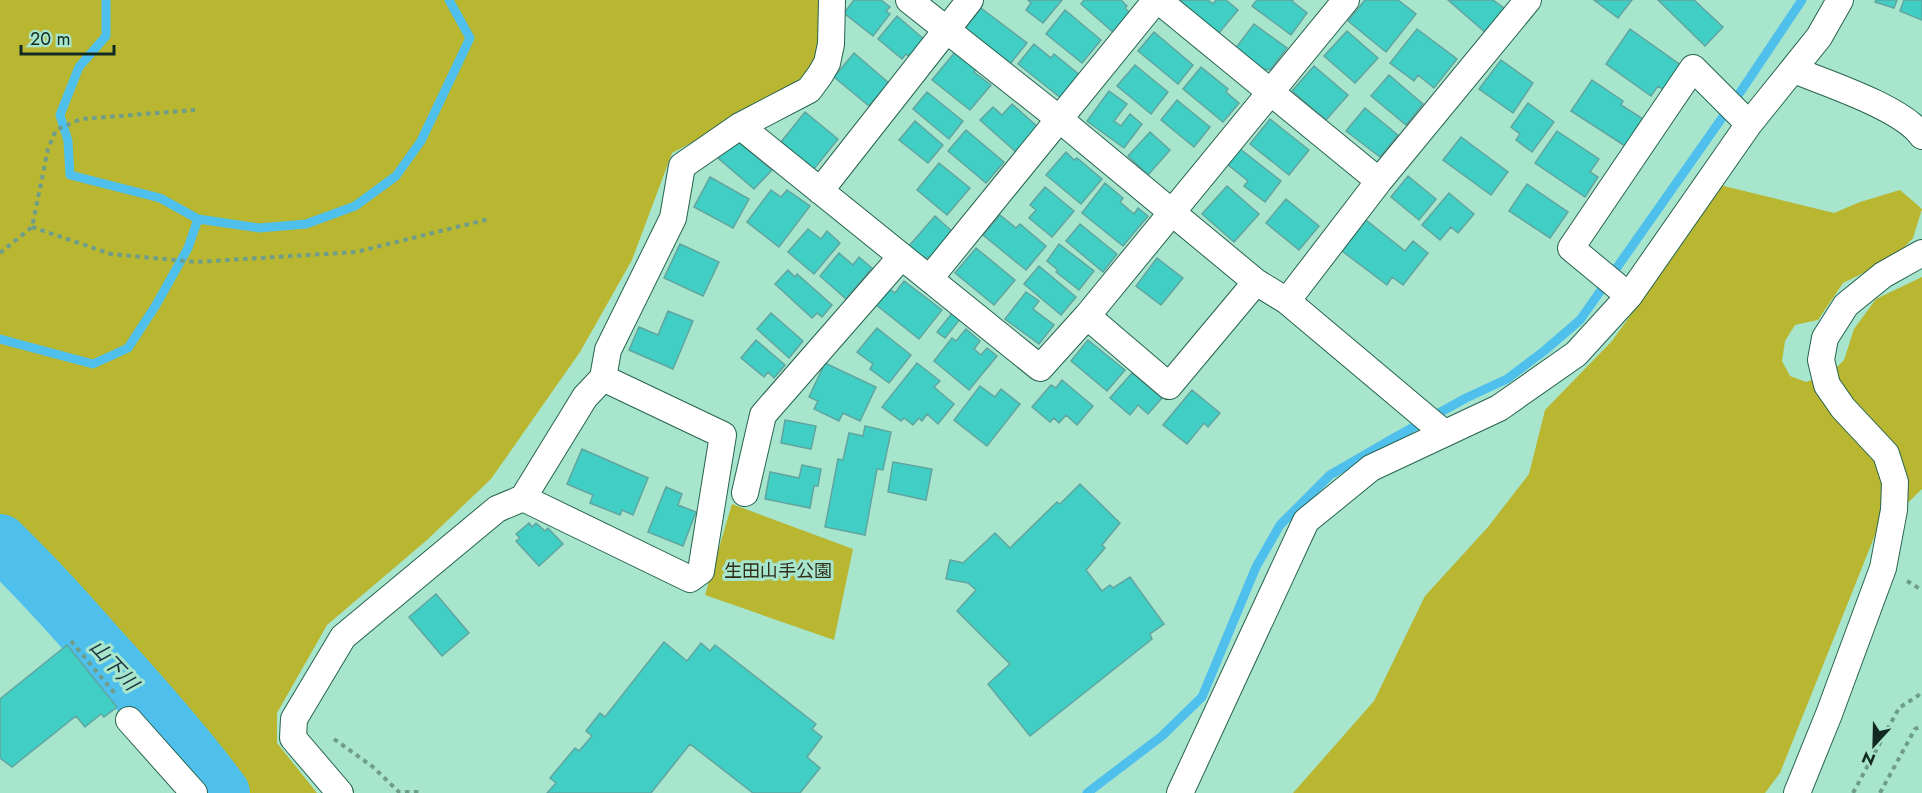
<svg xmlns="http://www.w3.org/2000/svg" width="1922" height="793" font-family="Jost,'Noto Sans JP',sans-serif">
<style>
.green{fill:#b9b631}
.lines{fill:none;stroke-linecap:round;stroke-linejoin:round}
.stream{stroke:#4fbfec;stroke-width:9}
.river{stroke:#4fbfec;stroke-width:56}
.building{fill:#41cfc5;stroke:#60a59f;stroke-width:1.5}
.street-casing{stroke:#27634f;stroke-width:28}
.path{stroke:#6e9d8a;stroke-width:4;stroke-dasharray:4.5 4.5;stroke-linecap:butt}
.street{stroke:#fff;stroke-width:26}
.labels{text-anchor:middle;stroke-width:6;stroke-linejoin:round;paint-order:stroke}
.park-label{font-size:18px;fill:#2f2f1a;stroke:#a8e5cd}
.water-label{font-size:20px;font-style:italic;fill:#1a323d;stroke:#a8e5cd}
</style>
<rect width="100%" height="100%" fill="#a8e5cd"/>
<path class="green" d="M0 0H820L818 59 807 74 744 115 672 153 632 260 580 352 491 479 427 540 327 625 277 713V743L317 793H240L202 740 49 571 0 525Z
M1720 185 1834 213 1860 202 1900 190 1922 209 1913 238 1894 258 1843 283 1818 320 1795 325 1785 341 1782 361 1790 376 1806 382 1831 373 1844 360 1854 329 1876 299 1922 277V489L1875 535 1780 773 1765 793H1293L1374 701 1425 596 1488 527 1529 474 1545 410 1612 341 1692 230Z
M732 504 853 549 834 640 705 595Z"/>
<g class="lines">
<path class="stream" d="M198 219 259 228 306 224 355 206 396 176 421 141 470 38 449 0
M0 339 93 364 128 348 156 305 188 248 198 219 160 198 70 175 68 141 60 115 79 67 106 36V0
M1087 793 1162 736 1202 697 1256 567 1280 525 1330 475 1394 438 1466 398 1507 379 1544 351 1580 320 1741 91 1802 0"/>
<path class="river" d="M0 542C35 576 68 612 100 649 143 696 184 742 222 793"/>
</g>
<path class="building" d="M854 0H881L890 7 886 11 890 14 873 36 844 13Z
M1028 0H1062L1043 23 1026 10 1031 3Z
M1084 0H1121L1127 6 1125 8 1131 14 1114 33 1081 4Z
M1182 0H1208L1213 4 1216 0H1226L1238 10 1218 34 1180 2Z
M1257 0H1293L1292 1 1307 13 1291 35 1252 6Z
M1365 0H1398L1416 14 1386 52 1348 21Z
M1448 0H1493L1505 9 1486 33Z
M1594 0H1632L1618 18Z
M1658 0H1694L1723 27 1705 46Z
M1876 0H1897L1894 8 1875 2Z
M1904 0H1922V20L1900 11Z
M981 8 1027 43 1010 64 967 31 966 27Z
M1065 10 1101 40 1082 63 1046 34Z
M897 16 926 41 911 58 906 54 902 59 878 39Z
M1254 24 1287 48 1270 70 1263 69 1235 49Z
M1417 29 1457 59 1434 88 1418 75 1414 81 1390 63Z
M1630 29 1682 66 1665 91 1658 86 1651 96 1606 64Z
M1347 31 1378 58 1355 83 1324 56Z
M1154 32 1193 65 1178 84 1138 51Z
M1034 44 1051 58 1054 54 1080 75 1061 98 1018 64Z
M955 52 976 69 974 72 991 85 970 110 932 80Z
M854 53 889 83 869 106 834 77Z
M1501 60 1533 83 1513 113 1479 89Z
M1135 65 1168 92 1151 114 1117 86Z
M1314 66 1348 95 1326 120 1292 91Z
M1201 67 1228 89 1226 92 1239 103 1223 122 1183 89Z
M1389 75 1423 104 1406 125 1371 96Z
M1592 80 1623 101 1621 105 1643 119 1625 146 1571 111Z
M1109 91 1127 104 1114 121 1121 126 1130 114 1142 124 1124 148 1087 121Z
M927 92 963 121 949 139 913 109Z
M1177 100 1210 127 1194 147 1161 120Z
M1528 103 1554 122 1532 152 1516 140 1520 134 1511 127Z
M1012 104 1039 128 1017 153 980 120 993 107 1002 115Z
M1365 108 1398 135 1380 157 1346 131Z
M805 112 838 139 814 169 781 142Z
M1270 119 1309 150 1289 175 1250 144Z
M915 121 943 145 928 163 899 140Z
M966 130 1004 162 986 183 948 151Z
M1557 131 1599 159 1590 172 1598 177 1585 197 1535 163Z
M1150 132 1170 150 1148 175 1128 156Z
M1461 137 1508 172 1491 195 1443 160Z
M739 142 772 170 754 189 718 158 724 149Z
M1239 148 1281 181 1265 202 1244 186 1248 181 1227 164Z
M1066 152 1074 160 1077 158 1102 179 1081 204 1046 175Z
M939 163 970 188 947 215 917 190Z
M1408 176 1436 199 1419 220 1391 197Z
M710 177 749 199 733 228 694 207Z
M1105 183 1123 198 1120 202 1134 214 1138 208 1148 216 1123 246 1082 213Z
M1527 184 1568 212 1550 238 1509 211Z
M1227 186 1259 214 1234 242 1202 214Z
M1045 187 1074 211 1052 237 1029 218 1036 210 1030 205Z
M771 190 781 197 787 190 810 206 779 247 747 222Z
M1449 193 1474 214 1458 233 1451 227 1440 240 1422 225Z
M1286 199 1319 226 1299 250 1266 223Z
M1000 215 1016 228 1020 224 1046 246 1026 270 983 235Z
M935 216 954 233 935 257 923 258 909 246Z
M1366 220 1405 251 1413 241 1428 253 1403 285 1392 277 1387 285 1342 251Z
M1080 224 1117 254 1103 272 1066 241Z
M808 229 821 239 827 231 840 243 814 274 788 252Z
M680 244 719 262 703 296 664 278Z
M1059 244 1094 271 1079 290 1056 272 1058 270 1047 261Z
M976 248 1015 280 994 305 955 273Z
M839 253 853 265 859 257 872 268 846 299 820 276Z
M1157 258 1183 278 1161 305 1136 286Z
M1039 266 1076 297 1061 315 1024 284Z
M788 270 795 277 797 274 832 305 822 317 817 313 812 318 775 284Z
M904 281 942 310 919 339 875 304 888 288 895 293Z
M1026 292 1039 301 1033 309 1054 325 1039 344 1005 319Z
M668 311 693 321 673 369 629 350 639 327 658 335Z
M953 312 961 318 945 338 937 332Z
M771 313 803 341 789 358 757 329Z
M877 328 911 355 889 383 870 369 873 364 857 352Z
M966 329 980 341 974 349 981 355 987 348 997 356 969 390 934 361 952 338 956 341Z
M756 340 785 365 774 378 768 372 764 377 741 358Z
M1088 340 1125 370 1107 391 1071 361Z
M825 363 876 387 860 421 843 413 839 421 814 409 818 401 809 397Z
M917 363 940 381 934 387 954 404 938 424 927 414 922 421 919 418 913 425 904 418 901 421 882 407Z
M1132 373 1162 398 1148 414 1138 405 1130 415 1110 398Z
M1062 380 1093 406 1077 425 1066 415 1059 423 1054 418 1050 422 1032 407 1051 385 1056 388Z
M980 386 995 397 1001 389 1020 404 987 446 954 420Z
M1192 390 1220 413 1208 427 1204 423 1187 444 1163 425Z
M785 420 816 426 811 449 781 443Z
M865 426 891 432 883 470 877 469 865 535 825 527 838 459 843 460 849 433 863 436Z
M582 449 648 478 633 515 622 510 620 515 590 503 593 495 567 484Z
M893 462 932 469 926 500 888 492Z
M802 465 821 469 818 486H814L810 508 765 499 770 472 799 478Z
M1080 484 1120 523 1102 545 1105 548 1086 570 1102 591 1110 585 1113 588 1130 577 1164 624 1150 634 1152 639 1030 736 988 684 1010 664 957 611 976 590 968 583 946 579 950 560 963 563 995 533 1010 548 1057 502 1060 504Z
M666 487 682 494 678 505 696 512 683 546 648 532Z
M529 523 532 527 536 523 545 531 548 528 563 544 539 566 516 541 520 538 516 534Z
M436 594 469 633 442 656 409 617Z
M664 642 687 661 701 643 710 651 715 645 816 724 812 729 822 737 807 757 820 768 800 793H753L690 744 651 793H547L556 783 550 778 575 748 579 751 592 736 586 731 600 713 605 717Z
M67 645 117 707 104 717 101 714 85 727 76 716 12 767 0 758V699Z"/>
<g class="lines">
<defs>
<path id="street" d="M909 0 1058 118 1256 282 1287 301 1444 433
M1158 0 1379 181
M1794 70C1826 83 1903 108 1922 136
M740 126 1040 368 1087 316 1346 0
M820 191 970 0
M930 278 1156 0
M1629 296 1571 248 1693 68 1749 124
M1287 301 1379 181 1528 0
M1087 316 1169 386 1256 282
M745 493 763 415 901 257
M523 498 690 579 701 571 723 435 603 378
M129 720 194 793
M340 793 293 738 294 719 343 637 497 509 523 498 585 397 603 378 608 350 673 218 682 166 740 126 809 90 820 75 827 63 831 44 832 0
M1180 793 1306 521 1371 468 1499 408 1576 354 1629 296 1749 124 1819 37 1840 0
M1797 793 1829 714 1883 568 1894 510 1895 482 1886 454 1843 408 1827 385 1821 360 1825 338 1846 305 1883 275 1922 253"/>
</defs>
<use href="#street" class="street-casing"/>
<path class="path" d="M32 227 111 254 196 262 356 252 489 219
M0 253 32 227 48 149 56 130 81 119 195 110
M1907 581 1922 590
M71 641 117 696
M334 739 373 767 399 792H419
M1853 793 1899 708 1922 693
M1880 793 1915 729 1922 726"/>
<use href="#street" class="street"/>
</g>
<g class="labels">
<g class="park-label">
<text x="778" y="577">生田山手公園</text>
</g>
<g class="water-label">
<text transform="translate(114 665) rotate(47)" y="7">山下川</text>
</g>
</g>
<g transform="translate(1874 745) rotate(202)" stroke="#a8e5cd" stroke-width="4.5" paint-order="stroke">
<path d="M0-4.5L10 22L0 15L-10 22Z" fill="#122b22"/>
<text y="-9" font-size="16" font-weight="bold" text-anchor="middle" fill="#122b22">N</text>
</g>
<path d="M21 45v9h93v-9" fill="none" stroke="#122b22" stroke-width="3"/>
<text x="30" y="45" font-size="18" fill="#122b22" stroke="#a8e5cd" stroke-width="4.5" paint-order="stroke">20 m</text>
</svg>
